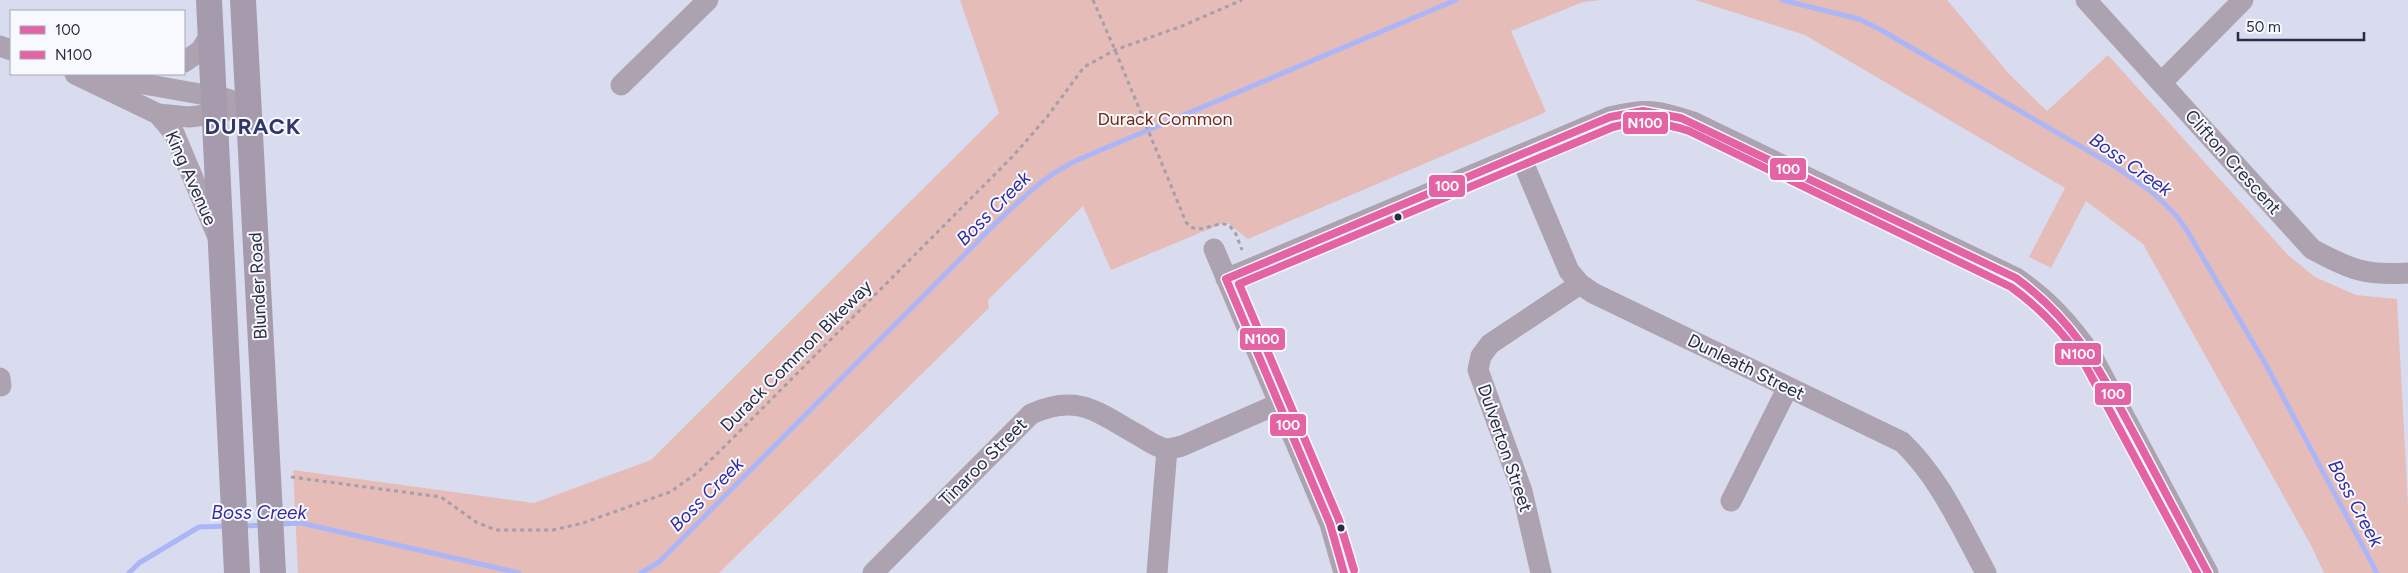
<svg xmlns="http://www.w3.org/2000/svg" width="2408" height="573" font-family="Figtree,sans-serif">
<style>
.park{fill:#e5bcb8}
.lines{fill:none;stroke-linecap:round;stroke-linejoin:round}
.stream{stroke:#acb6f7;stroke-width:5}
.path{stroke:#a59eab;stroke-width:3;stroke-dasharray:4 4;stroke-linecap:butt}
.minor{stroke:#ada3b0;stroke-width:21}
.major{stroke:#a69bac;stroke-width:26}
.bus-1-casing{stroke:#f7f9ff;stroke-width:11}
.bus-2-casing{stroke:#f7f9ff;stroke-width:11}
.bus-1{stroke:#e463a4;stroke-width:8}
.bus-2{stroke:#e463a4;stroke-width:8}
.bus-dot{fill:#292c43;stroke:#f7f9ff;stroke-width:2}
.labels{text-anchor:middle;stroke-width:4;stroke-linejoin:round;paint-order:stroke}
.park-label{font-size:18px;fill:#742a15;stroke:#f7f9ff}
.street-label{font-size:18px;fill:#292c43;stroke:#f7f9ff}
.water-label{font-size:19px;font-style:italic;fill:#332ca3;stroke:#f7f9ff}
.district-label{font-size:22px;font-weight:bold;letter-spacing:1px;fill:#313766;stroke:#f7f9ff}
.line-badge{stroke:#f7f9ff;stroke-width:2}
.badge-label{font-size:14px;text-anchor:middle;font-weight:bold;fill:#fff}
</style>
<rect width="100%" height="100%" fill="#d9dcef"/>
<path class="park" d="M960 0H1601L1583 2 1511 31 1546 112 1248 239 1226 222 1111 270 1083 206 988 300 989 308 719 573H298L293 470 534 503 651 460 999 113Z
M1695 0H1947L2010 75 2047 111 2108 55 2288 255 2315 277 2356 295 2397 299 2408 505V573H2324L2312 547 2143 244 2086 201 2051 268 2029 257 2065 188 1805 35Z"/>
<g class="lines">
<path class="stream" d="M1782 0 1859 19 1881 30 2116 167 2152 192 2176 215 2186 229 2265 363 2377 573
M278 524 301 523 519 573
M243 526 264 525
M129 573 139 563 199 527 227 526
M641 573 659 562 995 224C1027 194 1047 172 1089 155L1456 0"/>
<path class="path" d="M1093 0 1115 50 1186 222C1198 238 1214 220 1229 225L1236 234 1242 250
M291 477 441 497 476 522 496 530H553L583 523 670 492 697 473 722 449 1013 156 1047 117 1084 67 1115 50 1182 26 1242 0"/>
<path class="minor" d="M2086 0 2312 249C2349 269 2365 276 2408 273
M0 46 11 50
M184 62 200 51 211 34
M75 74 158 114 189 117 215 114 250 103
M99 76 228 99
M2161 83 2243 0
M621 85 708 0
M158 114 174 133 217 235
M1520 155 1569 271 1580 284 1593 293 1902 442C1940 478 1961 527 1986 573
M1214 249 1330 524 1344 573
M1226 279 1610 117C1647 108 1657 110 1693 122L2016 278C2048 300 2070 324 2092 356L2208 573
M0 378 1 386
M1731 501 1788 387
M873 573 1031 414C1078 393 1097 412 1138 435 1147 440 1157 448 1167 449 1171 449 1178 447 1182 446L1278 404
M1157 573 1167 449
M1541 573 1522 491 1478 370 1481 356 1490 344 1580 284"/>
<path class="major" d="M209 0 237 573
M243 0 273 573"/>
<defs>
<path id="bus-1" d="M1226 279 1610 117 1643 111 1681 118 2016 278C2079 324 2102 375 2138 441 2161 485 2185 529 2208 573
M1226 279 1330 524 1344 573"/>
<path id="bus-2" d="M1354 570 1339 520 1239 284 1613 127C1641 120 1662 122 1689 131L2011 287C2040 308 2063 332 2083 361L2197 573"/>
</defs>
<use href="#bus-1" class="bus-1-casing"/>
<use href="#bus-2" class="bus-2-casing"/>
<use href="#bus-1" class="bus-1"/>
<use href="#bus-2" class="bus-2"/>
</g>
<g class="bus-dot">
<circle cx="1398" cy="217" r="4.5"/>
<circle cx="1341" cy="528" r="4.5"/>
</g>
<g class="labels">
<g class="park-label">
<text x="1165" y="125">Durack Common</text>
</g>
<g class="street-label">
<text transform="translate(2233 162) rotate(48)" y="6">Clifton Crescent</text>
<text transform="translate(191 178) rotate(66)" y="6">King Avenue</text>
<text transform="translate(258 286) rotate(-93)" y="6">Blunder Road</text>
<text transform="translate(796 356) rotate(-45)" y="6">Durack Common Bikeway</text>
<text transform="translate(1746 367) rotate(26)" y="6">Dunleath Street</text>
<text transform="translate(1505 448) rotate(71)" y="6">Dulverton Street</text>
<text transform="translate(983 462) rotate(-45)" y="6">Tinaroo Street</text>
</g>
<g class="water-label">
<text transform="translate(2131 164) rotate(35)" y="7">Boss Creek</text>
<text transform="translate(993 208) rotate(-45)" y="7">Boss Creek</text>
<text transform="translate(706 494) rotate(-45)" y="7">Boss Creek</text>
<text transform="translate(2356 503) rotate(62)" y="7">Boss Creek</text>
<text x="259" y="519">Boss Creek</text>
</g>
<g class="district-label">
<text x="253" y="134">DURACK</text>
</g>
</g>
<g class="line-badge">
<rect x="1622" y="111" width="47" height="24" rx="5" fill="#e463a4"/>
<rect x="1769" y="157" width="38" height="24" rx="5" fill="#e463a4"/>
<rect x="1428" y="174" width="38" height="24" rx="5" fill="#e463a4"/>
<rect x="1239" y="327" width="47" height="24" rx="5" fill="#e463a4"/>
<rect x="2054" y="342" width="48" height="24" rx="5" fill="#e463a4"/>
<rect x="2094" y="382" width="38" height="24" rx="5" fill="#e463a4"/>
<rect x="1269" y="413" width="38" height="24" rx="5" fill="#e463a4"/>
</g>
<g class="badge-label">
<text x="1645" y="128">N100</text>
<text x="1788" y="174">100</text>
<text x="1447" y="191">100</text>
<text x="1262" y="344">N100</text>
<text x="2078" y="359">N100</text>
<text x="2113" y="399">100</text>
<text x="1288" y="430">100</text>
</g>
<rect x="10" y="10" width="175" height="65" fill="#f7f9ff" stroke="#a5a7b4"/>
<rect x="20" y="26" width="25" height="8" fill="#e463a4" stroke="#a5a7b4"/>
<text x="55" y="35" font-size="15" fill="#292c43">100</text>
<rect x="20" y="51" width="25" height="8" fill="#e463a4" stroke="#a5a7b4"/>
<text x="55" y="60" font-size="15" fill="#292c43">N100</text>
<path d="M2238 32v8h126v-8" fill="none" stroke="#292c43" stroke-width="2.5"/>
<text x="2246" y="32" font-size="15" fill="#292c43" stroke="#f7f9ff" stroke-width="4" paint-order="stroke">50 m</text>
</svg>
